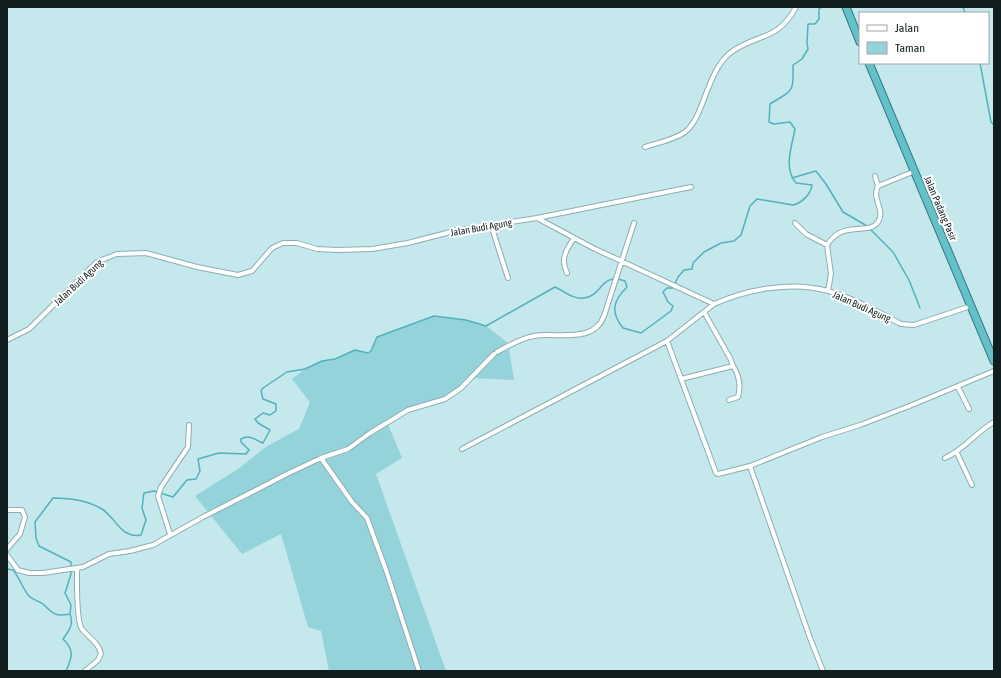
<svg xmlns="http://www.w3.org/2000/svg" width="1001" height="678" font-family="'Asap Condensed',sans-serif">
<style>
.green{fill:#94d3da}
.lines{fill:none;stroke-linecap:round;stroke-linejoin:round}
.stream{stroke:#51b2bb;stroke-width:1.5}
.minor-casing{stroke:#8caeb2;stroke-width:6}
.trunk-casing{stroke:#2f7d84;stroke-width:9}
.minor{stroke:#fff;stroke-width:4}
.trunk{stroke:#66c0c8;stroke-width:7}
.labels{text-anchor:middle;stroke-width:4;stroke-linejoin:round;paint-order:stroke}
.street-label{font-size:10px;fill:#101e1f;stroke:#fff}
</style>
<rect width="100%" height="100%" fill="#c4e8ec"/>
<path class="green" d="M434 316 466 320 486 326 508 343 514 380 471 378 450 399 420 403 387 422 402 458 376 474 446 671H329L321 631 308 627 281 534 242 554 195 496 238 469 267 446 299 429 310 402 292 379 305 369 322 361 335 359 355 350 368 353 371 351 377 337Z"/>
<g class="lines">
<path class="stream" d="M963 7 965 13
M980 63 991 122 994 125
M792 178 816 171 826 184 843 212 867 226 893 252 909 280 920 308
M7 569 13 570C20 578 22 588 29 596 33 600 39 601 43 604 53 614 56 617 70 614 74 624 69 631 63 639 75 650 72 658 66 671
M70 614 71 605 65 593 71 574V562L39 546 36 538 35 522 53 498C70 498 87 500 102 509 116 518 121 539 141 535L146 520 142 508 144 493 154 491 173 497 187 480 196 479 200 471 198 459 219 453 246 454 249 450 241 442V439C250 434 255 440 263 443L270 430 258 423 255 419 263 413 270 415 276 411V404L263 399 261 391 263 388 287 372 305 369 322 361 335 359 355 350 368 353 371 351 377 337 434 316 466 320 486 326 555 287C564 291 574 300 584 298 603 296 600 272 625 281L627 287C613 301 610 312 623 328L641 333 671 311 673 306 668 302 663 292 667 288H673L678 277 684 270 692 269 693 263 704 252 721 243 734 241 741 235 750 206 757 199 793 205C802 203 811 194 812 185L796 183C783 168 792 146 795 129L790 122 774 124 769 122 770 104C792 90 794 94 793 65L802 59 808 49 807 43 808 24H815L819 19V9L822 7"/>
<defs>
<path id="minor" d="M645 147C657 143 674 140 685 132 704 118 706 73 730 53 756 33 778 42 796 7
M875 176 878 186
M537 218 691 187
M795 223 806 234 827 245 831 274 828 291
M491 225 508 278
M827 245C843 219 869 236 878 222 886 210 871 199 878 186L915 171
M567 273C560 259 566 250 574 238
M7 340 29 329 97 262 117 254 146 253 197 267 238 275 252 271 272 248 283 243H297L317 249 337 250 372 249 408 243 454 231 537 218 593 248 714 304C748 289 791 281 828 291 853 298 878 312 901 324L914 325 971 306
M667 341 716 473 718 474 750 466 822 437 860 425 907 407 994 371
M497 352C508 346 521 338 534 336 557 332 594 344 604 316L634 223
M681 379 733 366 730 358 704 312
M958 387 969 409
M729 400 738 397C741 386 739 375 733 366
M462 449 667 341 714 304
M957 453 972 485
M321 458 352 502 367 518 386 570 419 671
M945 458C964 450 976 432 994 422
M750 466 810 638 823 671
M7 510H22L25 517 20 534 7 549
M170 534 158 496 161 487 188 447 189 425
M7 555 18 570 29 573H43L83 567 109 554 130 551 153 545 203 517 289 473 321 458 348 449 370 433 408 410 445 399 461 388 494 354
M77 568C77 580 76 621 82 629 89 638 99 643 101 654L98 660 85 671"/>
<path id="trunk" d="M846 7 860 42
M869 63 994 361"/>
</defs>
<use href="#minor" class="minor-casing"/>
<use href="#trunk" class="trunk-casing"/>
<use href="#minor" class="minor"/>
<use href="#trunk" class="trunk"/>
</g>
<g class="labels">
<g class="street-label">
<text transform="translate(941 208) rotate(67)" y="4">Jalan Padang Pasir</text>
<text transform="translate(481 227) rotate(-10)" y="4">Jalan Budi Agung</text>
<text transform="translate(78 282) rotate(-43)" y="4">Jalan Budi Agung</text>
<text transform="translate(862 306) rotate(24)" y="4">Jalan Budi Agung</text>
</g>
</g>
<rect width="1001" height="678" fill="none" stroke="#101e1f" stroke-width="16"/>
<rect x="859" y="12" width="130" height="52" fill="#ffffff" stroke="#9fa5a5"/>
<rect x="867" y="25" width="20" height="6" fill="#ffffff" stroke="#9fa5a5"/>
<text x="895" y="32" font-size="12" fill="#101e1f">Jalan</text>
<rect x="867" y="42" width="20" height="12" fill="#94d3da" stroke="#9fa5a5"/>
<text x="895" y="52" font-size="12" fill="#101e1f">Taman</text>
</svg>
